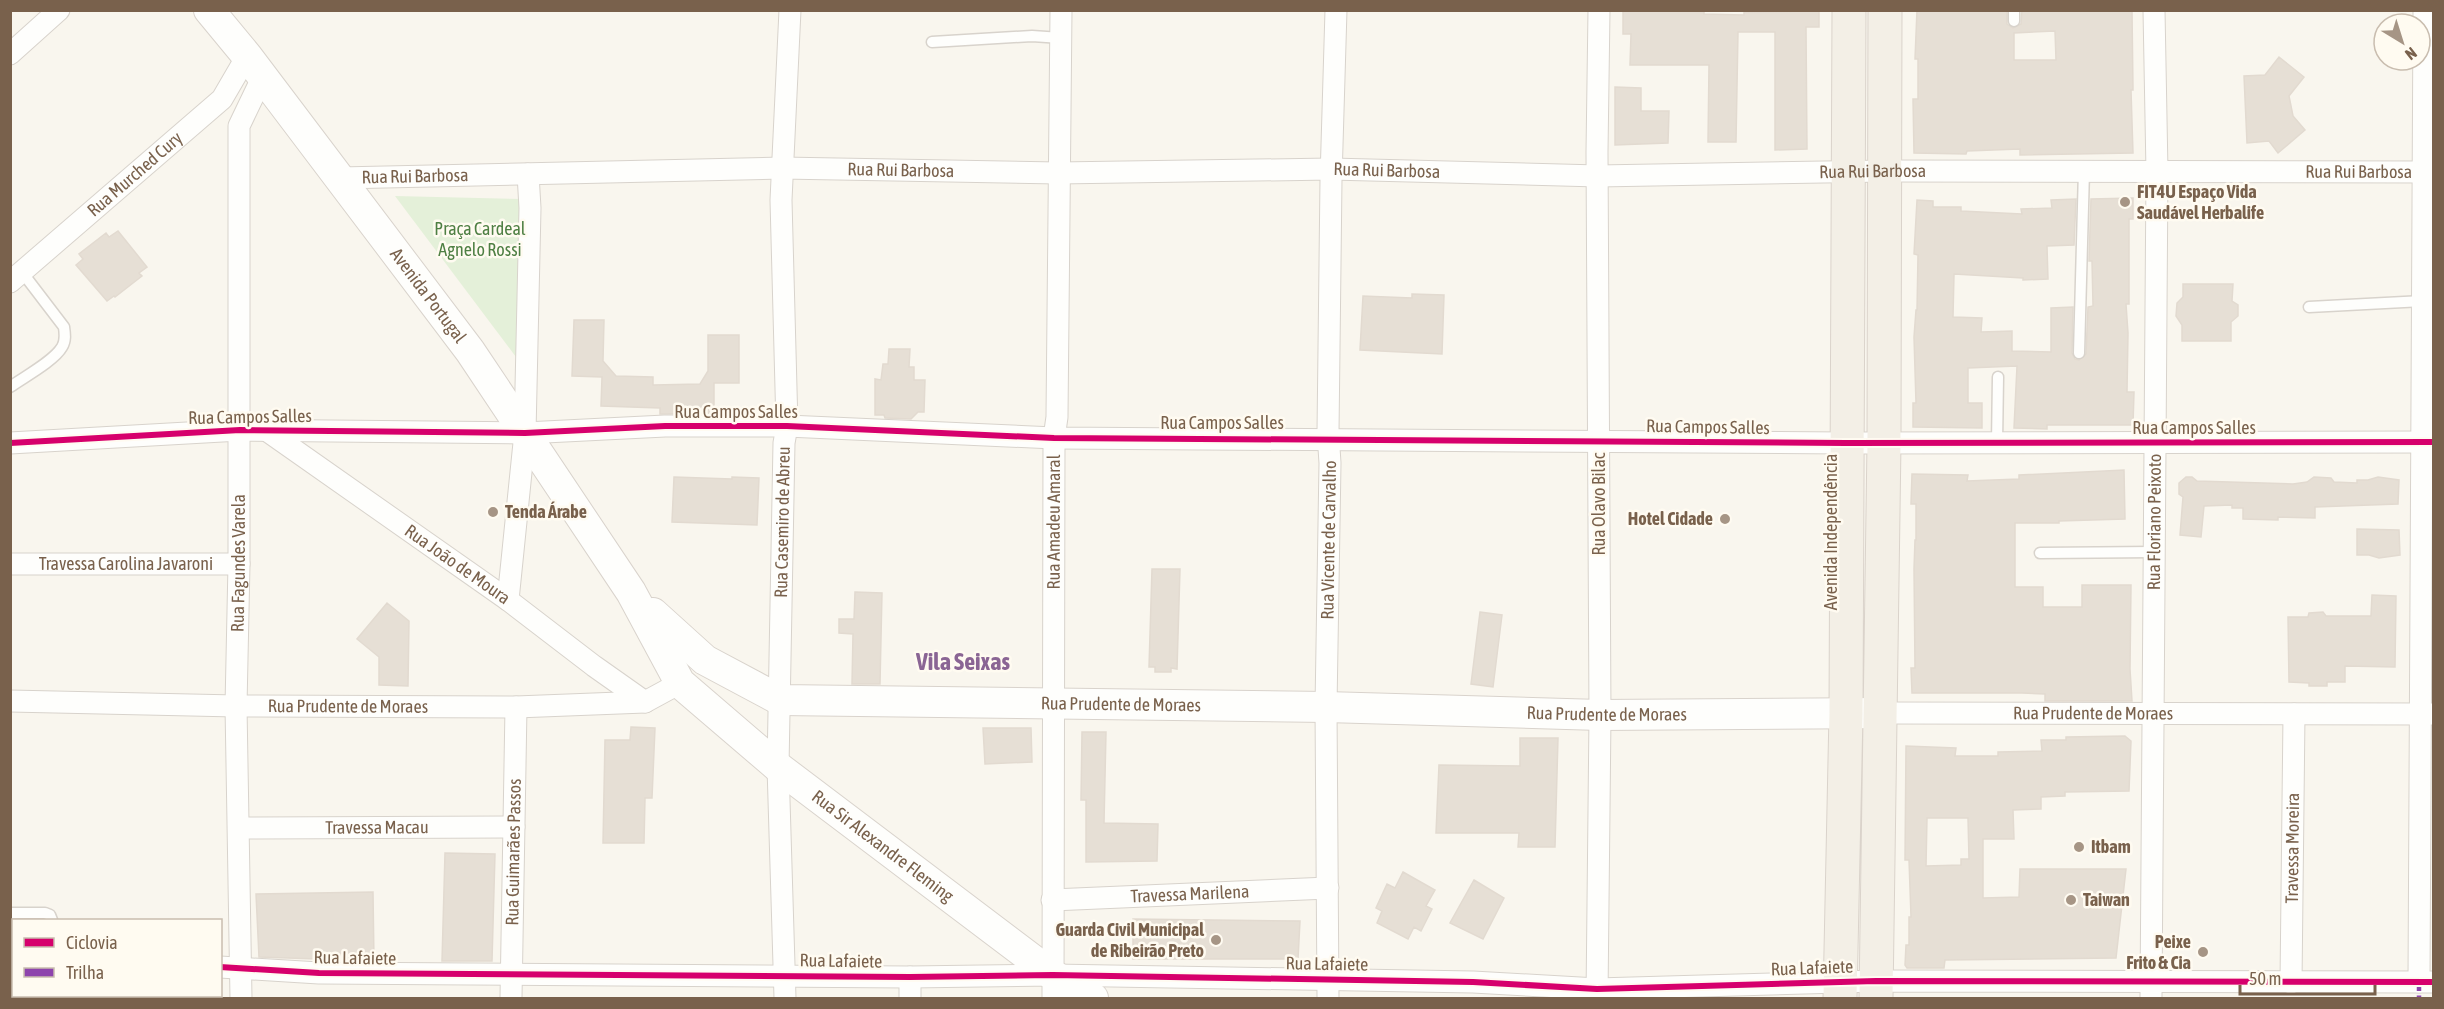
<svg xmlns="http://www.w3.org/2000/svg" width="2444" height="1009" font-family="'Asap Condensed',sans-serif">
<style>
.green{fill:#e4f0d9}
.building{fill:#e6dfd5;stroke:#e2dad0;stroke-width:1.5;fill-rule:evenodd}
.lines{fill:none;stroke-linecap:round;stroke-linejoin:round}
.lane-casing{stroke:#d8d3cc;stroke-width:13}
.street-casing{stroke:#d8d3cc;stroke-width:23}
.secondary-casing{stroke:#d9d3cc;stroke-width:32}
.primary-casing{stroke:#dad3cb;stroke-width:35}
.lane{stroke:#fefefc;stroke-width:10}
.street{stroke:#fefefc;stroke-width:21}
.secondary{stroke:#fefefc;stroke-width:30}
.primary{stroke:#f3efe6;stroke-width:33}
.quiet{stroke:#8e44ad;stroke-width:4.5;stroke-dasharray:9 4.5;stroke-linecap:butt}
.cycleway-casing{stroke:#fffbf1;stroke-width:10}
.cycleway{stroke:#d6006c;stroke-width:6}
.poi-dot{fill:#a69585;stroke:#fffbf1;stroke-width:2}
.labels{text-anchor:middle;stroke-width:5;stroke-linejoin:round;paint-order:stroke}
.street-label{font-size:18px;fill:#79614c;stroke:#fffbf1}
.poi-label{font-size:18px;font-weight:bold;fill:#79614c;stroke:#fffbf1;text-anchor:start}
.park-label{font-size:18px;fill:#4e7f43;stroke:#fffbf1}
.district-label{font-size:24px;font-weight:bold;fill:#8a6594;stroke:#fffbf1}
</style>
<rect width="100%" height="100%" fill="#f9f6ee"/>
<path class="green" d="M395 196 523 199 516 357Z"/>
<path class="building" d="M1623 10H1704V14L1744 15V12L1819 11V27H1806L1807 149 1775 150V32H1738L1736 142H1708L1709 65H1630L1631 34H1623Z
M1917 10H2007V24L2013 28 2021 24 2022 10H2132L2133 90H2131L2133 153 2020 155V149L1967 151 1966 154 1914 153 1913 99H1918V59H1915ZM2055 31 2056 60H2014V33Z
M2279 57 2304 77 2289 96 2293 116 2305 130 2278 153 2269 141 2247 143 2244 76 2265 75Z
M1615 87 1641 88V111H1669L1668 143 1615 145Z
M2133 198V219H2129V304H2126L2128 333 2127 392H2134L2133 425H2047V429L2014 428 2017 366 1968 368V403H1982V428L1913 427V403H1916L1914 337 1916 310H1917L1918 255 1914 254 1917 200 1933 201V207H1961V211L2022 214 2021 209 2052 208 2051 200 2076 199 2074 245 2047 246 2048 279 2023 280V278L1954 274 1953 317 1982 318 1981 332 2012 331V351L2051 352V308L2073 307 2072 353 2075 359 2079 360 2086 354 2088 307 2093 306 2092 261H2089L2091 199Z
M118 231 147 267 139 273 142 276 115 297 114 296 107 301 76 265 83 259 79 254 106 233 109 237Z
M2183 284H2233L2232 301 2238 305V316L2231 322V341H2182V325L2176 316 2177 303 2183 297Z
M1412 294 1444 295 1442 354 1360 350 1363 296 1412 298Z
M574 320H604L603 361 616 376 653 377V385L700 384 708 371V335H739V383H714V413L660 414V408L601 406 602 377 572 376Z
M889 349H910L909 367H914V380H925L924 412H918L911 419 885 418 884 415H875V379L881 380 883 364H888Z
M2124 470 2125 519 2059 521V523H2015V587H2043V607H2082V585H2131L2130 669 2132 701H2045V694L2022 693H1912L1911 668H1915L1914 569 1915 540H1916V504H1911L1912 474 1968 475 1967 481 2019 479V475Z
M674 477 732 479V477L759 478 757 525 672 522Z
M2186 477H2192L2197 481 2293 484 2307 482 2314 477 2331 478 2334 482 2357 483V480H2368L2378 477 2399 480 2398 504 2315 507V518L2278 517V520L2243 519V508H2232V505L2204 506 2201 537 2180 535 2183 497 2179 494V483Z
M2357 529 2399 530 2400 555 2379 558 2369 555H2357Z
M1152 569H1180L1177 669 1171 668V672H1155V667H1149Z
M855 592 882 593 880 684H852L853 634 839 633V619H854Z
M2372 595 2396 596 2395 667 2345 666V682H2327V686H2309V683L2289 682 2288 617H2308L2309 613 2323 612 2326 616H2371Z
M387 603 409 621 408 686 379 685V657L357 639Z
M1480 612 1502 615 1493 687 1471 684Z
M631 727 655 728 652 798H645L644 843H603L605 740H630Z
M983 728H1031L1032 762 985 764Z
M1082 732H1106L1104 823 1158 824 1157 861 1086 862V800H1081Z
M2125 736 2131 741 2129 791 2065 792V796L2041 797V809L2013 810 2014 839H1983V898L2019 897 2020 869H2126L2116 958 1945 960 1944 968H1907L1905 965 1906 945H1909V917H1911L1909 860H1905L1906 746 1956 748 1955 756H1998V752L2042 751 2041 740H2066V737ZM1927 818H1968L1969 859H1961V865L1926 866Z
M1520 738H1558L1555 847H1518L1519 833H1436L1439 765 1520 766Z
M445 853 495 854 492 961H442Z
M1403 872 1435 890 1426 906 1432 909 1421 931 1414 927 1408 939 1377 923 1382 911 1376 908 1387 884 1395 888Z
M1474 880 1504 898 1483 939 1450 923Z
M373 892 374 961 259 957 256 894Z
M1133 919 1300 921 1298 959H1133Z"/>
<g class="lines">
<defs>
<path id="lane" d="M2014 10V21
M932 42 1032 36 1061 38
M2309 307 2423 301
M2079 353 2084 170
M10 387C24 377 54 361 62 347 66 341 65 334 64 327L22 272
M1997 443 1998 377
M2040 553 2154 552
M10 913H45L50 915 52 920
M10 940H14"/>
<g id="street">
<path d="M10 54 59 10"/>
<path id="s1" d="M340 178 782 168 1058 173 1331 169 1598 176 1885 171 2434 172"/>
<path id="s2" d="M10 282 222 99 247 56"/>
<path id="s3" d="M266 430 508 600 594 666 645 702"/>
<path d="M10 443 240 430 525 433 665 426H787L1054 438 1846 443 2434 442"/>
<path id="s4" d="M10 564H239"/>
<path d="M508 600 525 433 530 208 528 174"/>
<path id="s5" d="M10 701 236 706 516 707 645 702 680 683"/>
<path id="s6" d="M1880 713 2434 714"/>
<path id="s7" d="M239 828 514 827"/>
<path id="s8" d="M1052 900 1328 888"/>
<path d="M220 967 319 973 910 977 1053 975 1473 982 1597 989 1876 981 2434 982"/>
<path d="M10 968H14"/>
<path d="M2419 982 2424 10"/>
<path id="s9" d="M2291 983 2294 714"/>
<path id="s10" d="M241 998 236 706 239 564V126L263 76"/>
<path id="s11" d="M511 998 516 707"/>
<path id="s12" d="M785 998 778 767 784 443 787 426 781 200 790 10"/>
<path d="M910 998V977"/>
<path id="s13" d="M1053 998 1054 438 1057 417 1061 10"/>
<path id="s14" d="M1328 998 1326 707 1330 463 1328 433 1331 179 1336 10"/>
<path d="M1597 998 1600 715 1597 152 1599 10"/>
<path id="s15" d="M2151 998 2157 172 2154 10"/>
</g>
<g id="secondary">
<path id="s16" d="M209 10 247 56 470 351 631 592 680 683 778 767 1053 975 1093 998"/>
<path id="s17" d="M653 613 705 660 780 700 1326 707 1600 715 1880 713"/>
</g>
<path id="primary" d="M1840 998 1846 713 1849 10
M1876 998 1884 443 1885 10"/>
</defs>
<use href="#lane" class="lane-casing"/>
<use href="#street" class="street-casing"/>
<use href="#secondary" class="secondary-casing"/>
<use href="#primary" class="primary-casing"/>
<use href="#lane" class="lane"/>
<use href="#street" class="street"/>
<use href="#secondary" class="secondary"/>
<use href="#primary" class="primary"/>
<path class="quiet" d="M2419 982V998"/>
<defs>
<path id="cycleway" d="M10 443 240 430 525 433 665 426H787L1054 438 1846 443 2434 442
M220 967 319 973 910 977 1053 975 1473 982 1597 989 1876 981 2434 982"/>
</defs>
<use href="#cycleway" class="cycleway-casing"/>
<use href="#cycleway" class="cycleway"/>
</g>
<g class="poi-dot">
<circle cx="2125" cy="202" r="6"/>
<circle cx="493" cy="512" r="6"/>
<circle cx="1725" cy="519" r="6"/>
<circle cx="2079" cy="847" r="6"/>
<circle cx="2071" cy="900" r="6"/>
<circle cx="1216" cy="940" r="6"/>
<circle cx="2203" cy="952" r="6"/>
</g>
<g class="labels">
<g class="street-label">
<text dy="6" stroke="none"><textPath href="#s1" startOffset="561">Rua Rui Barbosa</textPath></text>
<text dy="6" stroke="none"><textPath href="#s1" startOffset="1047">Rua Rui Barbosa</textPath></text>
<text dy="6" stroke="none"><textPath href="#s1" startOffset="1533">Rua Rui Barbosa</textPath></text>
<text dy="6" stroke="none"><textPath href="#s1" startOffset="2019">Rua Rui Barbosa</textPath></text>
<text dy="6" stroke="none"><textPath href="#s2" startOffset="165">Rua Murched Cury</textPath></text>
<text dy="6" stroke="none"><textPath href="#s1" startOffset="75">Rua Rui Barbosa</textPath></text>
<text dy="6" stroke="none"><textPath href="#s16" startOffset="360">Avenida Portugal</textPath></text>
<text x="736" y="418">Rua Campos Salles</text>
<text transform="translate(250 417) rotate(-1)" y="6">Rua Campos Salles</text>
<text x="1222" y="429">Rua Campos Salles</text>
<text transform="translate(1708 427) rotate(1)" y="6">Rua Campos Salles</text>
<text x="2194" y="434">Rua Campos Salles</text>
<text transform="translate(1599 504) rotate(-90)" y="6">Rua Olavo Bilac</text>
<text dy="6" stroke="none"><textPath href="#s12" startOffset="476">Rua Casemiro de Abreu</textPath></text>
<text dy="6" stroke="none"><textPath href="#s13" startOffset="476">Rua Amadeu Amaral</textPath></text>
<text dy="6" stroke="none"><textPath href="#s15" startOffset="476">Rua Floriano Peixoto</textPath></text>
<text transform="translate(1831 532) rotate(-90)" y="6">Avenida Independência</text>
<text dy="6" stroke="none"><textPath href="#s14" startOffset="458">Rua Vicente de Carvalho</textPath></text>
<text dy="6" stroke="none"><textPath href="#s10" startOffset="435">Rua Fagundes Varela</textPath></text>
<text dy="6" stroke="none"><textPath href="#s4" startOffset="116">Travessa Carolina Javaroni</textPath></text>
<text dy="6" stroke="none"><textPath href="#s3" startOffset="234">Rua João de Moura</textPath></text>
<text dy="6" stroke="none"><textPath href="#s5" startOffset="338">Rua Prudente de Moraes</textPath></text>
<text dy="6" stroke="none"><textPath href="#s17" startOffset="496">Rua Prudente de Moraes</textPath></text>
<text dy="6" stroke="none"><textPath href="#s17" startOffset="982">Rua Prudente de Moraes</textPath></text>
<text dy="6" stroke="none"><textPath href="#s6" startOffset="213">Rua Prudente de Moraes</textPath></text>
<text dy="6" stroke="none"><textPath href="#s7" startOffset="138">Travessa Macau</textPath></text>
<text dy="6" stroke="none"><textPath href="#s16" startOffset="1083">Rua Sir Alexandre Fleming</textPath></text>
<text dy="6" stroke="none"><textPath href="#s9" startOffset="135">Travessa Moreira</textPath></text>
<text dy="6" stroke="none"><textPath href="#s11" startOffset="146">Rua Guimarães Passos</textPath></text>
<text dy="6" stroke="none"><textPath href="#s8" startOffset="138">Travessa Marilena</textPath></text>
<text transform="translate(355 958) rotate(1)" y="6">Rua Lafaiete</text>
<text transform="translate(841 961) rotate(1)" y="6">Rua Lafaiete</text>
<text transform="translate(1327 964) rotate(1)" y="6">Rua Lafaiete</text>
<text transform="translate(1812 968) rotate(-2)" y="6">Rua Lafaiete</text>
</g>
<g class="poi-label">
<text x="2137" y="198">FIT4U Espaço Vida<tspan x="2137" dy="21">Saudável Herbalife</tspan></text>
<text x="505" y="518">Tenda Árabe</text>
<text x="1713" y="525" text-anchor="end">Hotel Cidade</text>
<text x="2091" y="853">Itbam</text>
<text x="2083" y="906">Taiwan</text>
<text x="1204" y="936" text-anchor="end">Guarda Civil Municipal<tspan x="1204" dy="21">de Ribeirão Preto</tspan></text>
<text x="2191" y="948" text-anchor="end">Peixe<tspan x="2191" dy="21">Frito &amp; Cia</tspan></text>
</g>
<g class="park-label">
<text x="480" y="235">Praça Cardeal<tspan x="480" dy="21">Agnelo Rossi</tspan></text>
</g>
<g class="district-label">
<text x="963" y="670">Vila Seixas</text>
</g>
</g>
<rect width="2444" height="1009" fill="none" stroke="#79614c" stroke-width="24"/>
<rect x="12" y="919" width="210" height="78" fill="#fffbf1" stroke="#c9bdaf" stroke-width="1.5"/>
<rect x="24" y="938" width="30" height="9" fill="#d6006c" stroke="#c9bdaf" stroke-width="1.5"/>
<text x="66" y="949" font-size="18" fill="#79614c">Ciclovia</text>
<rect x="24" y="968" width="30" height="9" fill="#8e44ad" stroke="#c9bdaf" stroke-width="1.5"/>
<text x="66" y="979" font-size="18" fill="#79614c">Trilha</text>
<g transform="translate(2402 42) rotate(142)"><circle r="28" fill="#fffbf1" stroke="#c9bdaf" stroke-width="1.5"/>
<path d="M0-4.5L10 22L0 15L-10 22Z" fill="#a69585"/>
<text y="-9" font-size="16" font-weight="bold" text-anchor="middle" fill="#79614c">N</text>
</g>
<path d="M2240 985v9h135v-9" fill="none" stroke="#79614c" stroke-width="3"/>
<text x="2249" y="985" font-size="18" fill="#79614c" stroke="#fffbf1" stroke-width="4.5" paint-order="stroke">50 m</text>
</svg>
